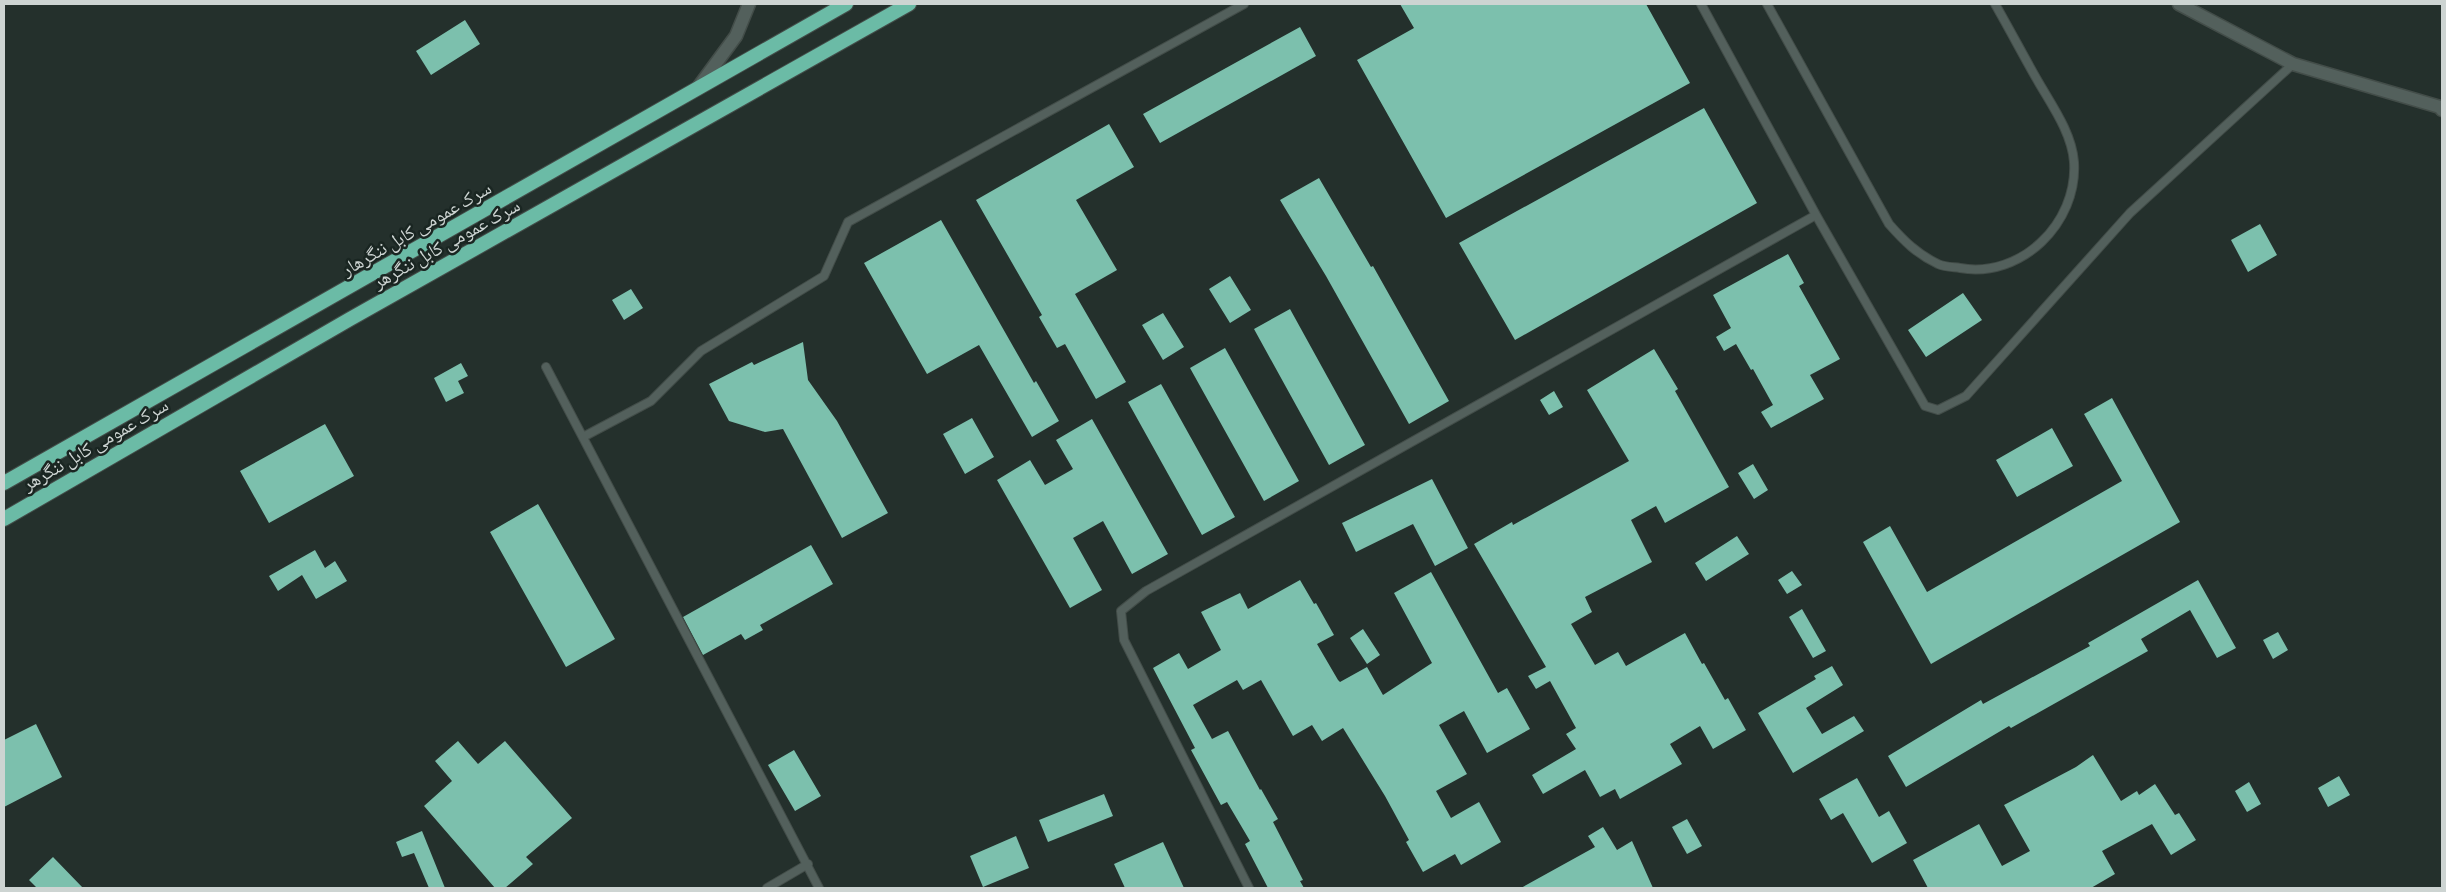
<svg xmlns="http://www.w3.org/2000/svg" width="2446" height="892" font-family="'Alegreya Sans','Noto Naskh Arabic',sans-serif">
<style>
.building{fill:#7cc0ad}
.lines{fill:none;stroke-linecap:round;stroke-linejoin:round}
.service-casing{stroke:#434d49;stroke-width:10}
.minor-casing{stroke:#434d49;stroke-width:15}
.tertiary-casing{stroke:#434d49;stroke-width:15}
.trunk-casing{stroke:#434d49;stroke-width:16}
.service{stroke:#53605c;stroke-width:8}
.minor{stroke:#53605c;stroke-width:12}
.tertiary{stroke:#53605c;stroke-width:12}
.trunk{stroke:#6bbba6;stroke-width:14}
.labels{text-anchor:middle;stroke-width:5;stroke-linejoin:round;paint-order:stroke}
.street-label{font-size:19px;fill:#cdd4d2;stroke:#1a2622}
</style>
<rect width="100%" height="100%" fill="#24302c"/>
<path class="building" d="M1400 4H1646L1690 83 1446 218 1357 60 1414 28Z
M465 20 480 44 431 75 416 51Z
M1300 27 1316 56 1160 143 1143 114Z
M1704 108 1757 203 1515 340 1459 243Z
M1109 124 1134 167 1076 200 1117 270 1075 294 1126 382 1096 399 1065 344 1057 348 1039 317 1042 315 976 200Z
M1319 178 1371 267 1373 266 1449 401 1409 424 1326 276 1280 200Z
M941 220 1034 383 1036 381 1059 421 1032 437 979 345 927 374 864 263Z
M2260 224 2277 255 2248 272 2231 240Z
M1788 254 1804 283 1799 286 1840 359 1810 375 1824 399 1771 428 1761 412 1773 405 1753 369 1751 370 1736 344 1724 351 1716 337 1731 328 1713 295Z
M1230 276 1251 310 1230 323 1209 289Z
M631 289 643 308 624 320 612 300Z
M1963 293 1982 320 1926 357 1908 330Z
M1290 309 1365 445 1329 465 1254 329Z
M1163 313 1184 347 1163 360 1142 325Z
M803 342 808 380 837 421 888 513 842 538 783 429 765 432 729 421 709 384 752 362 754 365Z
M1225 348 1299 481 1264 501 1190 368Z
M1654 349 1678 389 1675 391 1729 487 1665 523 1656 506 1631 520 1652 562 1585 597 1592 612 1571 624 1595 665 1618 652 1626 666 1685 633 1702 664 1704 663 1725 700 1728 698 1746 730 1713 749 1700 726 1670 744 1682 764 1620 799 1615 789 1600 797 1585 770 1543 794 1532 775 1576 749 1566 734 1576 728 1550 681 1536 689 1528 676 1546 667 1474 544 1512 522 1513 525 1629 461 1587 390Z
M461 363 468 376 458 381 464 393 446 402 434 378Z
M1161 384 1235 517 1202 535 1128 402Z
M1554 391 1563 407 1549 415 1540 400Z
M2112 398 2180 522 1931 664 1863 542 1890 526 1927 592 2122 481 2084 414Z
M972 418 994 457 965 474 943 434Z
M1092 419 1168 554 1132 574 1103 521 1073 538 1102 590 1070 608 997 480 1030 460 1045 485 1073 469 1056 440Z
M325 424 354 476 269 523 240 471Z
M2052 428 2073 466 2017 497 1996 460Z
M1753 464 1768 490 1754 499 1738 473Z
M1432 479 1468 548 1435 566 1413 524 1356 552 1342 523Z
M538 504 615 639 566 667 490 532Z
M1737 536 1749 554 1706 581 1695 563Z
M811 545 833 584 760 625 763 630 745 640 741 634 703 655 683 617Z
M315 550 325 568 335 561 347 581 316 599 302 575 278 591 269 576Z
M1792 571 1802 585 1787 594 1778 580Z
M1431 572 1498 693 1507 688 1530 729 1487 753 1464 711 1439 725 1467 774 1436 791 1451 818 1479 802 1501 842 1461 865 1455 854 1423 872 1406 842 1409 840 1385 796 1343 728 1322 741 1312 725 1293 736 1261 680 1243 690 1237 680 1193 705 1212 739 1228 731 1260 790 1261 789 1278 819 1273 822 1303 880 1300 881 1304 888H1268L1245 844 1250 841 1227 802 1221 805 1191 750 1195 748 1153 668 1179 653 1188 669 1221 650 1201 612 1240 593 1248 609 1300 580 1314 604 1316 603 1334 635 1317 644 1338 680 1340 682 1367 667 1383 695 1432 663 1394 593Z
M2198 580 2236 648 2217 658 2190 610 2141 639 2148 651 2011 728 2009 726 1906 787 1888 756 1981 700 1983 704 2090 646 2088 643Z
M1802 609 1826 651 1813 658 1789 617Z
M1363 629 1380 655 1367 664 1350 638Z
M2278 632 2288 650 2273 659 2263 640Z
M1832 666 1843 685 1806 708 1822 734 1854 716 1864 731 1793 773 1758 713 1816 679 1814 676Z
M36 724 62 777 4 807V740Z
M458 741 478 764 505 741 572 818 526 857 533 864 505 888H495L424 806 452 781 435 761Z
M794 750 821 796 795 811 768 765Z
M2093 755 2121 801 2137 791 2139 795 2155 784 2175 815 2179 813 2196 840 2171 855 2152 824 2102 851 2115 874 2091 888H1928L1913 860 1979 824 2002 866 2030 851 2004 805 2076 767Z
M2339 776 2350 795 2328 807 2318 788Z
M1857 778 1879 817 1889 811 1907 843 1872 863 1843 813 1831 820 1819 799Z
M2249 782 2261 804 2247 812 2235 791Z
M1104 794 1113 816 1048 842 1039 820Z
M1687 819 1702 846 1687 854 1672 827Z
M1603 827 1617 850 1632 841 1653 888H1521L1595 847 1588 836Z
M422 831 445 888H429L414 853 402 857 396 842Z
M1016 836 1029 868 983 887 970 856Z
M1163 842 1184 888H1125L1114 864Z
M53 857 83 888H37L29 880Z"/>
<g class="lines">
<defs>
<path id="service" d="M1701 4 1816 215
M1767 4 1889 224C1904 241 1917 254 1938 264 1945 267 1953 267 1960 268 2021 279 2078 223 2074 162 2072 134 2053 107 2039 83 2024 57 2010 30 1995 4
M546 367 819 888
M583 437 651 401 701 351 824 276 848 222 1244 4
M767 888 808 864
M1249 888 1124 640 1121 611 1146 591 1816 215 1925 406 1938 410 1966 396 2130 213 2293 64"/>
<path id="minor" d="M2179 4 2293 64 2440 107 2442 110"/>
<path id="tertiary" d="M697 89 736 36 749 4"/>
<path id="trunk" d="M4 483 846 4
M4 519 350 319 909 4"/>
</defs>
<use href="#service" class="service-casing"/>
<use href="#minor" class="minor-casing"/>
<use href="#tertiary" class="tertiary-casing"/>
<use href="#trunk" class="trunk-casing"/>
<use href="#service" class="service"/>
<use href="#minor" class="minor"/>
<use href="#tertiary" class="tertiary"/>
<use href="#trunk" class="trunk"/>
</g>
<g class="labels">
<g class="street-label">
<text transform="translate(416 228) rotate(-30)" y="7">سرک عمومی کابل ننگرهار</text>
<text transform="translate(446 243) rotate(-29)" y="7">سرک عمومی کابل ننگرهر</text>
<text transform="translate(95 444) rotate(-30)" y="7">سرک عمومی کابل ننگرهر</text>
</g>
</g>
<rect width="2446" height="892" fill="none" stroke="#cdd4d2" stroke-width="10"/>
</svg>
